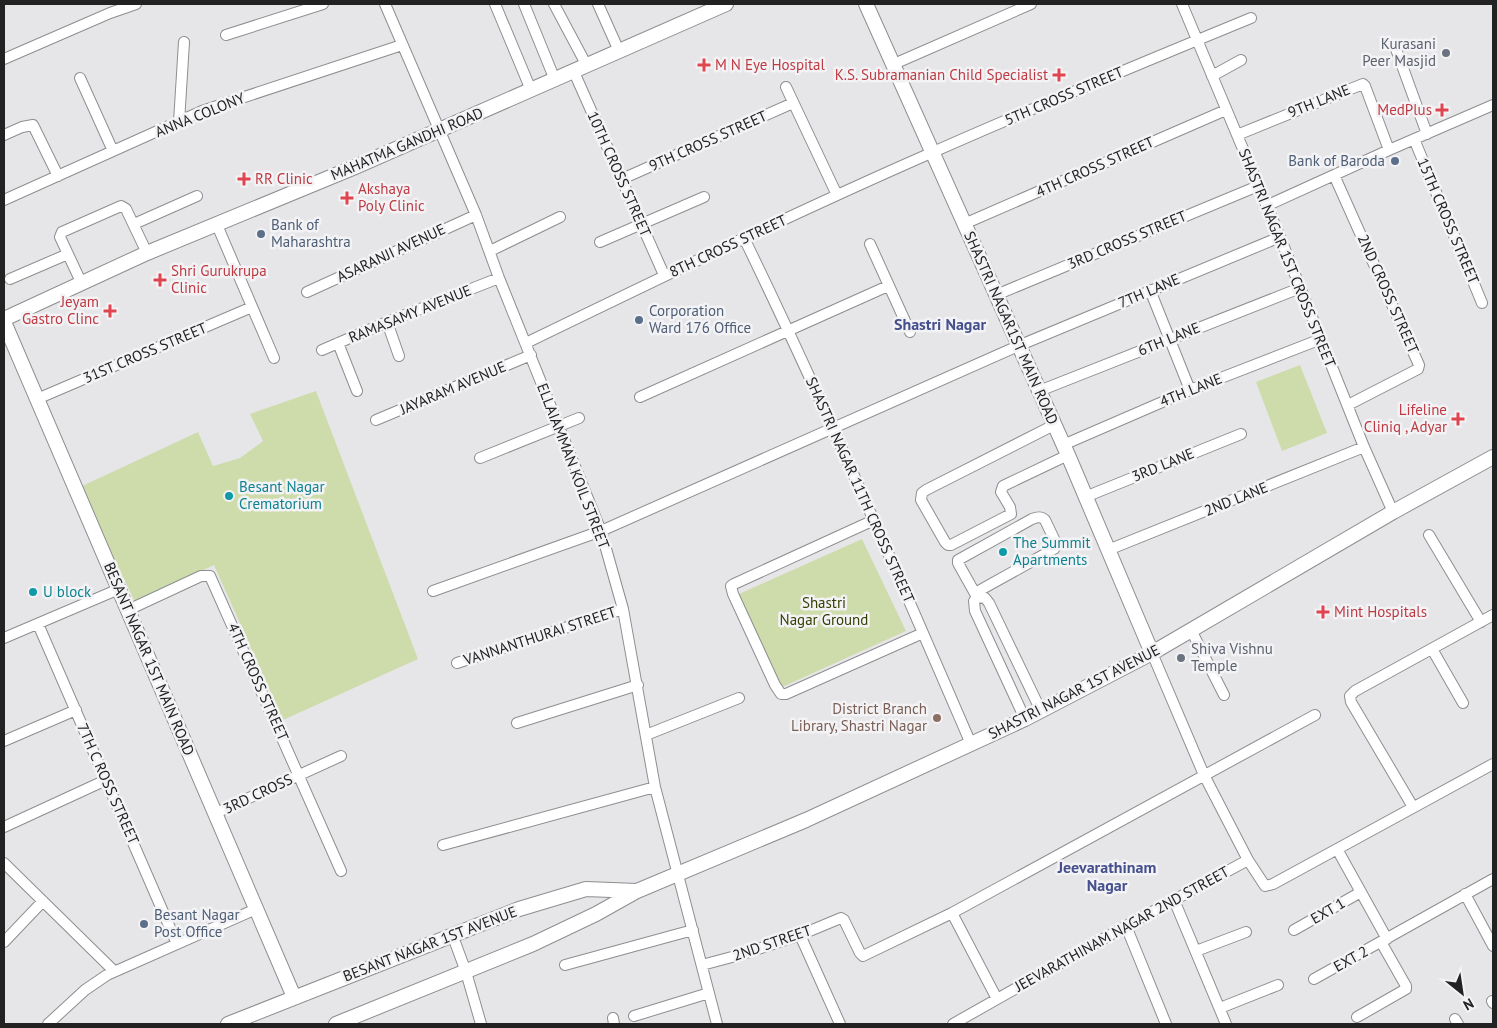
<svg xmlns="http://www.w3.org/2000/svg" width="1497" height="1028" font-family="'PT Sans',sans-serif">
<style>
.green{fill:#cedcac}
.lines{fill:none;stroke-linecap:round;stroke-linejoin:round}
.street-casing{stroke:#8e8e91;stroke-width:12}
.secondary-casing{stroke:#8e8e91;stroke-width:16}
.street{stroke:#fff;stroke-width:10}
.secondary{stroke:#fff;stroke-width:14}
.worship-dot{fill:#6b7280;stroke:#f3f3f6;stroke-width:2}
.health-dot{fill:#e0444e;stroke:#f3f3f6;stroke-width:2}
.service-dot{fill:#5c6f8a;stroke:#f3f3f6;stroke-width:2}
.culture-dot{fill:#0f9aa8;stroke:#f3f3f6;stroke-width:2}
.education-dot{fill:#8d6e63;stroke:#f3f3f6;stroke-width:2}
.labels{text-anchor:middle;stroke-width:5;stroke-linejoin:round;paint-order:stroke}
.worship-label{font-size:15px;fill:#5b616d;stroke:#f3f3f6;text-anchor:end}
.health-label{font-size:15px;fill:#be3a42;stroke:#f3f3f6;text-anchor:start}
.street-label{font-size:15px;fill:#222223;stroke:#f3f3f6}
.service-label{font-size:15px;fill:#4e5e75;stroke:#f3f3f6;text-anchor:start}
.culture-label{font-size:15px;fill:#0d838f;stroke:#f3f3f6;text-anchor:start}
.park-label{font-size:15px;fill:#354000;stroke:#f3f3f6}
.education-label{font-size:15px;fill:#785e54;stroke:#f3f3f6;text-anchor:end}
.neighbourhood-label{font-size:16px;font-weight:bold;fill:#45508d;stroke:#f3f3f6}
</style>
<rect width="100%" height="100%" fill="#e6e6e9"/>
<path class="green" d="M1300 365 1327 433 1282 451 1256 382Z
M316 391 418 659 283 720 214 565 135 602 80 487 198 432 213 466 240 458 263 441 250 414Z
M862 539 906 631 780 688 739 594Z"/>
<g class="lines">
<defs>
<path id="street" d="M385 4 476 215 499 278 601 531 623 609 655 787 717 1024
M495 4 531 90
M524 4 555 80
M554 4 587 66
M598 4 619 51
M1182 4 1280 237 1364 447 1393 512
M226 35 323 4
M1396 49 1427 134
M4 59 110 13 136 4
M894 64 1031 4
M574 72 664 275
M1212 76 1241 60
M80 78 113 151
M786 87 837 195
M179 122 184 42
M4 135 22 127 33 125 58 176
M1237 135 1363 84 1365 86 1389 150
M1414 139 1482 303
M1334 175 1419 365 1418 369 1348 405
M622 179 793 103
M4 200 202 111 402 45
M1266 206 1389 150 1493 105
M134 224 197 196
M964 224 1226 110
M217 225 274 358
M744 238C825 405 898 575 971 744
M600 242 704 197
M870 244 910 332
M490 251 560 217
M10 279 68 254
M81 282 60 237 62 232 121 206 126 209 147 253
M1150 290 1190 390
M307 292 476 215
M996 295 1258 186
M387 322 399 356
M338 343 357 391
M526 343C660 278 794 213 931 153 1037 106 1144 62 1251 18
M322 350 387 322 499 278
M1039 391 1300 288
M640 397 888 286
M37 399 252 307
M376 420 531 355
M1054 425 926 490 922 493 921 500 945 542 948 545H951L1011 514 1010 507 1001 492 1003 486 1068 455
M1063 445 1190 390 1321 339
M480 458 579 418
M1085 497 1241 434
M874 520 734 584 731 586 733 594 775 685 781 694H786L923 633
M1429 535 1481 622
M1108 550 1364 447
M433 591 601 531 1018 346 1280 237
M975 593 1054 549 1056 545 1055 541 1045 520C1041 516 1037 517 1032 519L958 560V563L977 597
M977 597 974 601 975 611 1025 719
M977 597 985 598 989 603 1041 711
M128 610 201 576H210L341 871
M38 624 177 944
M1191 630 1224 695
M4 638 119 589
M1432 649 1463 703
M1152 653 1204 775 1248 860 1265 886 1273 884 1493 764
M457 663 623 609
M517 723 638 685
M646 735 739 698
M4 741 76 710
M1413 807 1351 702 1350 696 1355 691 1493 615
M216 813 341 756
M4 827 106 780
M443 845 655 787
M1337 849 1387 939
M4 863 114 971
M1465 894 1493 946
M1174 900 1226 1024
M952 913 997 999
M1126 926 1166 1024
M1294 930 1361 892
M452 934 466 972 481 1024
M800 935 840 1024
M4 942 43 901
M1196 951 1246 932
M565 965 693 930
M702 965 743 954 800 935 841 918 844 920 860 953 863 956 865 955 952 913 1315 715
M1314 979 1493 879
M1492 1001 1493 1003
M1220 1008 1278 985
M634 1016 709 993
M1357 1017 1406 989V986L1381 942
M613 1018 614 1024
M1455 1019 1458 1024
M48 1024 85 990 107 975 256 909
M953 1024 1126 926 1248 860"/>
<path id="secondary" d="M866 4 1068 455 1152 653
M4 319 147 253 355 167 726 4
M4 322 294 997
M228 1024 519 909 586 889 637 891
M336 1024 533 944 596 914 637 891 806 820 1025 719 1152 653 1393 512 1493 457"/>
</defs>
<use href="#street" class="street-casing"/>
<use href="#secondary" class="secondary-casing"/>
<use href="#street" class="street"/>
<use href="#secondary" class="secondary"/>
</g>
<g class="worship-dot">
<circle cx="1446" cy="53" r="5"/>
<circle cx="1181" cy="658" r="5"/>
</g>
<g class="health-dot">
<path d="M701.5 57.5h5v5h5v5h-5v5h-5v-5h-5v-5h5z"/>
<path d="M1056.5 67.5h5v5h5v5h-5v5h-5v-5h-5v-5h5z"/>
<path d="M1439.5 102.5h5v5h5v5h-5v5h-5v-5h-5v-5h5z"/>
<path d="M241.5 171.5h5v5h5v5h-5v5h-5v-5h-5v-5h5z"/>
<path d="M344.5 190.5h5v5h5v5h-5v5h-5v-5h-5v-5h5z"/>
<path d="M157.5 272.5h5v5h5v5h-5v5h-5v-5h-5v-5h5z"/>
<path d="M107.5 303.5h5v5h5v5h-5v5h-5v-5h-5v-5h5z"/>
<path d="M1455.5 411.5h5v5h5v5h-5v5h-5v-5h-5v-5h5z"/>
<path d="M1320.5 604.5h5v5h5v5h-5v5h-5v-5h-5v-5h5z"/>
</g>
<g class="service-dot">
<circle cx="1395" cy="161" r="5"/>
<circle cx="261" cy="234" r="5"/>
<circle cx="639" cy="320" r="5"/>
<circle cx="144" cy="924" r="5"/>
</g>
<g class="culture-dot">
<circle cx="229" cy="496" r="5"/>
<circle cx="1003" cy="552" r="5"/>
<circle cx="33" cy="592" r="5"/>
</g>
<circle class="education-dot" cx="937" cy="718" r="5"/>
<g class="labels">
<g class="worship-label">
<text x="1436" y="49">Kurasani<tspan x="1436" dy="17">Peer Masjid</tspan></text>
<text x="1191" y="654" text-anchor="start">Shiva Vishnu<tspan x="1191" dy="17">Temple</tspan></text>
</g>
<g class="health-label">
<text x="715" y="70">M N Eye Hospital</text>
<text x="1048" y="80" text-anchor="end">K.S. Subramanian Child Specialist</text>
<text x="1432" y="115" text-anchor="end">MedPlus</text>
<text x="255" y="184">RR Clinic</text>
<text x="358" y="194">Akshaya<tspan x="358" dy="17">Poly Clinic</tspan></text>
<text x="171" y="276">Shri Gurukrupa<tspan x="171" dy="17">Clinic</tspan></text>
<text x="99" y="307" text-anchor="end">Jeyam<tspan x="99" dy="17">Gastro Clinc</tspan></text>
<text x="1447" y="415" text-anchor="end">Lifeline<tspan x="1447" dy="17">Cliniq , Adyar</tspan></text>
<text x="1334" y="617">Mint Hospitals</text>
</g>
<g class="street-label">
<text transform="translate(1064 96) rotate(-23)" y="5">5TH CROSS STREET</text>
<text transform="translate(1319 101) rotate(-22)" y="5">9TH LANE</text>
<text transform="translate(200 115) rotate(-22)" y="5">ANNA COLONY</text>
<text transform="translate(708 141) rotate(-24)" y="5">9TH CROSS STREET</text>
<text transform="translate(407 144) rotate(-23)" y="5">MAHATMA GANDHI ROAD</text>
<text transform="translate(1095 167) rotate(-24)" y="5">4TH CROSS STREET</text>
<text transform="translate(619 174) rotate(66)" y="5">10TH CROSS STREET</text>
<text transform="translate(1448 221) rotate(67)" y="5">15TH CROSS STREET</text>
<text transform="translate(1127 240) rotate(-23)" y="5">3RD CROSS STREET</text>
<text transform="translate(728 246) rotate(-25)" y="5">8TH CROSS STREET</text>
<text transform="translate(391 253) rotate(-25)" y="5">ASARANJI AVENUE</text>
<text transform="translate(1287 258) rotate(68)" y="5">SHASTRI NAGAR 1ST CROSS STREET</text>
<text transform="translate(1149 291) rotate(-23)" y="5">7TH LANE</text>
<text transform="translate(1388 294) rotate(66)" y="5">2ND CROSS STREET</text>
<text transform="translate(410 314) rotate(-22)" y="5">RAMASAMY AVENUE</text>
<text transform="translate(1011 328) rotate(66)" y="5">SHASTRI NAGAR1ST MAIN ROAD</text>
<text transform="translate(1169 339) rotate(-22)" y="5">6TH LANE</text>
<text transform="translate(145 353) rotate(-23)" y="5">31ST CROSS STREET</text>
<text transform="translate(453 388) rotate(-23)" y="5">JAYARAM AVENUE</text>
<text transform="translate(1191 390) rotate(-22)" y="5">4TH LANE</text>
<text transform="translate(1163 465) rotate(-22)" y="5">3RD LANE</text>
<text transform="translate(573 466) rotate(69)" y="5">ELLAIAMMAN KOIL STREET</text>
<text transform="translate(860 490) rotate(66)" y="5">SHASTRI NAGAR 11TH CROSS STREET</text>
<text transform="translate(1236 499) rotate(-22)" y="5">2ND LANE</text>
<text transform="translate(540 636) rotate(-18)" y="5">VANNANTHURAI STREET</text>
<text transform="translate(149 659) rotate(67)" y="5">BESANT NAGAR 1ST MAIN ROAD</text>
<text transform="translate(258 682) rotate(66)" y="5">4TH CROSS STREET</text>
<text transform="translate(1074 692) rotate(-27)" y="5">SHASTRI NAGAR 1ST AVENUE</text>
<text transform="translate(108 784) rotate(66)" y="5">7TH C ROSS STREET</text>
<text transform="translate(258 794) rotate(-25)" y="5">3RD CROSS</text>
<text transform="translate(1328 911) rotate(-30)" y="5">EXT 1</text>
<text transform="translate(1122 929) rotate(-29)" y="5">JEEVARATHINAM NAGAR 2ND STREET</text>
<text transform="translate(772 943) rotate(-19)" y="5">2ND STREET</text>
<text transform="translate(430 944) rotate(-21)" y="5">BESANT NAGAR 1ST AVENUE</text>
<text transform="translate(1351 959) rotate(-29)" y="5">EXT 2</text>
</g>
<g class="service-label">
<text x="1385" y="166" text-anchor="end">Bank of Baroda</text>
<text x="271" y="230">Bank of<tspan x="271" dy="17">Maharashtra</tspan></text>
<text x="649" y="316">Corporation<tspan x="649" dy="17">Ward 176 Office</tspan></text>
<text x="154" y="920">Besant Nagar<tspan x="154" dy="17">Post Office</tspan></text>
</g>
<g class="culture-label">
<text x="239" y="492">Besant Nagar<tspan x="239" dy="17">Crematorium</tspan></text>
<text x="1013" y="548">The Summit<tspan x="1013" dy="17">Apartments</tspan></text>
<text x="43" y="597">U block</text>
</g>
<g class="park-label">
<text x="824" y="608">Shastri<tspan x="824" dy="17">Nagar Ground</tspan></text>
</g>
<g class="education-label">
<text x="927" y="714">District Branch<tspan x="927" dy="17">Library, Shastri Nagar</tspan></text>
</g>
<g class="neighbourhood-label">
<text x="940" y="330">Shastri Nagar</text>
<text x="1107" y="873">Jeevarathinam<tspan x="1107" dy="18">Nagar</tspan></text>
</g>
</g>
<rect width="1497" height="1028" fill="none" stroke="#222223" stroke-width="10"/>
<g transform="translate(1462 993) rotate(150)" stroke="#f3f3f6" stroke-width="4" paint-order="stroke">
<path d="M0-4L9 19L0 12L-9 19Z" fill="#222223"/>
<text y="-8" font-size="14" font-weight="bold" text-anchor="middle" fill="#222223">N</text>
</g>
</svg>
